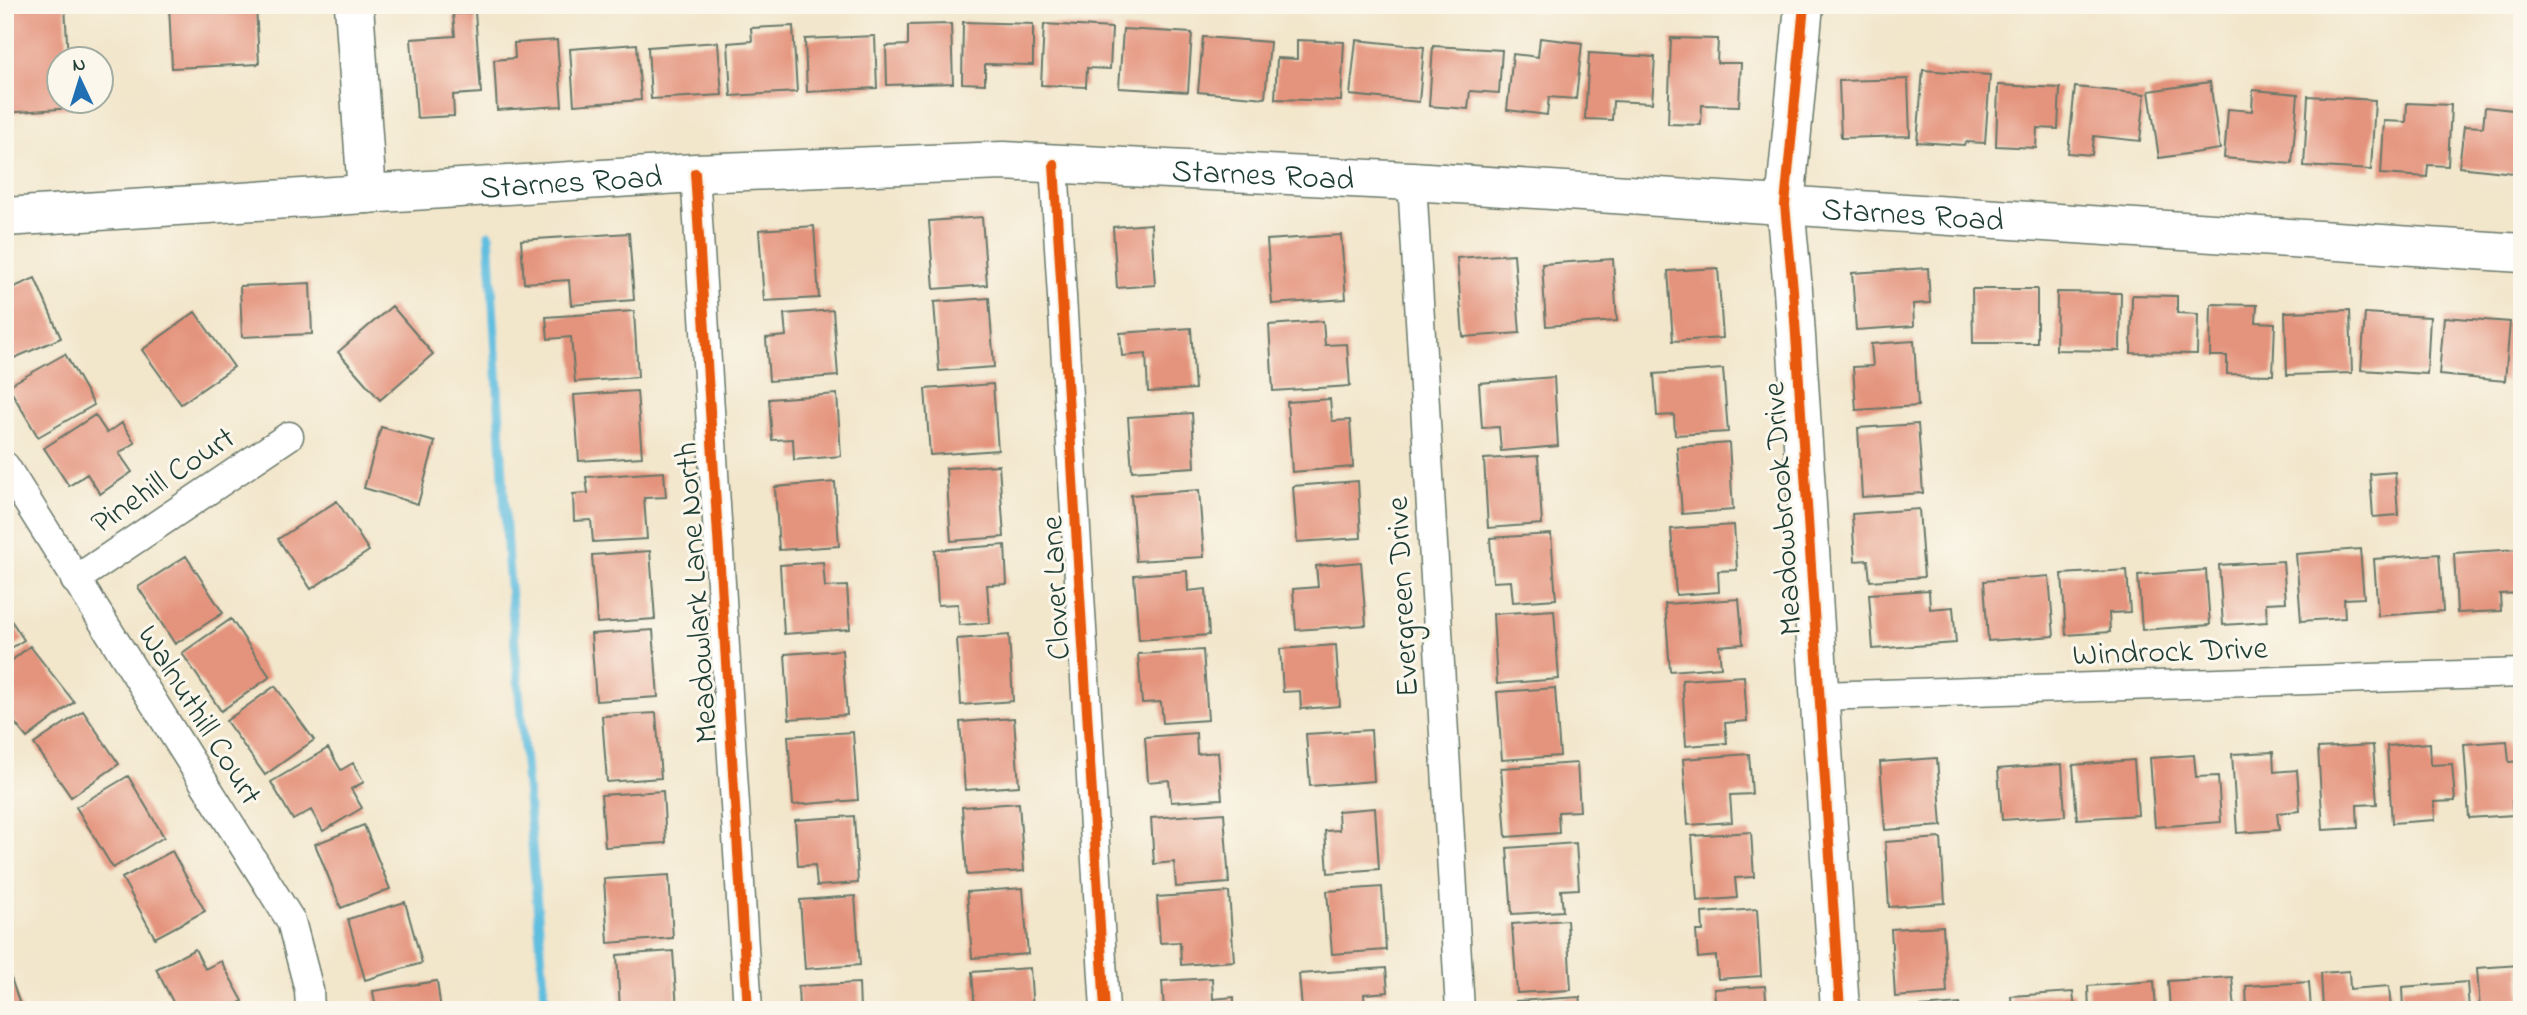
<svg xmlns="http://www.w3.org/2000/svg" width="2527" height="1015" font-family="'Indie Flower',sans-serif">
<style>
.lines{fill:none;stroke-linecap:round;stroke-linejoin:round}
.stream{stroke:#61bedf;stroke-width:9}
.building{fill:#e4937c}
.street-casing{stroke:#697869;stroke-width:31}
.secondary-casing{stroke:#697869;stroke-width:41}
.street{stroke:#fff;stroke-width:28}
.secondary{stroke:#fff;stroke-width:38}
.cycleway-casing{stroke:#fbf7ec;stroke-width:15}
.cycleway{stroke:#e8590c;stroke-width:10}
.labels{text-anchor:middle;stroke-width:6;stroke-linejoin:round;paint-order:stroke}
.street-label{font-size:32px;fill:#1f3d34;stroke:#fbf7ec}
</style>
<rect width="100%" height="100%" fill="#fbf7ec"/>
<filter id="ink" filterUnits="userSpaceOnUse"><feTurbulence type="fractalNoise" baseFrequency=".0143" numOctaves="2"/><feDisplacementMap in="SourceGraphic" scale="14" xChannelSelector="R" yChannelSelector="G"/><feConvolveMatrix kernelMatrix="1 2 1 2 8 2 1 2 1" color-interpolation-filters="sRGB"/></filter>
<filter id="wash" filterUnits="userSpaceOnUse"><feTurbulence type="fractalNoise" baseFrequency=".00686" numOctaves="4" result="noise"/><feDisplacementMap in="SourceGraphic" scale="28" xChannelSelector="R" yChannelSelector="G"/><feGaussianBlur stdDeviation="1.57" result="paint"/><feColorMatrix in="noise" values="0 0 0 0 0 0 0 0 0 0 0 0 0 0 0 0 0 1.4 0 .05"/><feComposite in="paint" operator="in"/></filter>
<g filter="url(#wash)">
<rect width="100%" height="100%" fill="#f2e6cb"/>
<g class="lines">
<path class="stream" d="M489 234 508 562 546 1010"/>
</g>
<g id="blocks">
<path class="building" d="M5 5H65L68 60H60V102H71L72 108 5 113Z
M256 5 259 64 172 68 169 6Z
M475 12 481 93 453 95 454 116 417 118 411 39 455 36 453 14Z
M963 22 1033 24V65L985 64V84L962 83Z
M951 24 953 83 887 85 886 46 908 45V25Z
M1044 24 1112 28 1110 69 1087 68 1086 87 1041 85Z
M793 26 797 92 731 96 728 43 752 41 751 28Z
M1123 29 1192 33 1188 92 1119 88Z
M875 36 877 88 807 92 805 39Z
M1203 37 1270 42 1265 98 1198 92Z
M1540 38 1582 43 1576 99 1549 97 1547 115 1507 110 1513 54 1538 57Z
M1671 38 1718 39 1717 63H1741L1739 106 1702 105 1701 125 1668 124Z
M557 40 562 106 497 110 494 60 515 58 514 43Z
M1297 40 1344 42 1341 101 1275 99 1277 58 1297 59Z
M1356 40 1424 47 1419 102 1350 95Z
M718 42 722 95 651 99 648 47Z
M637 44 641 100 574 105 570 49Z
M1433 46 1502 50 1499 93 1470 91 1468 109 1429 106Z
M1589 53 1655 57 1652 103 1613 101 1612 120 1585 119Z
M1923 70 1990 75 1985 143 1965 142 1964 145 1917 142Z
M1908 79 1910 136 1841 138 1839 81Z
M2210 82 2220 149 2159 158 2149 91Z
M1998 85 2060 88 2058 129 2037 128 2036 148 1996 146Z
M2075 87 2145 94 2140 141 2094 136 2092 155 2068 153Z
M2253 90 2298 94 2292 164 2224 158 2228 109 2252 111Z
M2308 96 2375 100 2371 170 2304 166Z
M2407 103 2451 105 2448 166 2428 165 2427 177 2381 174 2384 121 2406 122Z
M2485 107 2522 111V174L2459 167 2464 126 2483 127Z
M982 217 987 285 934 289 929 221Z
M1151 224 1155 285 1117 288 1113 227Z
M814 226 819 298 764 301 759 230Z
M629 233 634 300 571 305 569 280 524 283 521 240Z
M1341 235 1346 299 1272 304 1267 240Z
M1514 254 1520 333 1463 337 1457 258Z
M1613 259 1617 321 1546 326 1542 264Z
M1718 268 1723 338 1673 341 1668 271Z
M1928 268 1930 303 1913 304 1914 326 1856 330 1852 273Z
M35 278 61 338 5 362V291Z
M310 283 312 334 242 337 240 286Z
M1972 289H2037V343H1973Z
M2057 292 2121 293 2120 351 2056 350Z
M2132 295 2177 296V313L2198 314 2197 354 2131 353Z
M989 298 994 367 939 371 934 302Z
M2211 304 2257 305 2256 322 2275 323 2273 375 2227 374V356H2210Z
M392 306 433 354 380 400 338 352Z
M833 310 838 376 769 381 766 338 786 336 784 314Z
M2350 310 2352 373 2287 375 2285 312Z
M634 311 638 377 575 382 571 337 548 339 546 317Z
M195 312 234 367 181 404 142 350Z
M2365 313 2430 317 2427 374 2361 370Z
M2444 317 2510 322 2505 381 2439 375Z
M1323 321 1325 345 1347 344 1350 386 1273 391 1269 325Z
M2519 322H2522V375L2515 374Z
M1191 328 1195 389 1148 392 1146 354 1122 356 1120 333Z
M1914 341 1918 406 1856 410 1853 367 1873 366 1871 344Z
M65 354 94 405 38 437 8 386Z
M1723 369 1728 432 1675 435 1674 415 1657 416 1654 374Z
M1554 377 1558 446 1501 451 1499 427 1482 428 1479 383Z
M993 384 998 450 930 455 925 389Z
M637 391 642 457 579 461 574 395Z
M837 394 841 456 794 460 793 439 772 440 769 399Z
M1330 399 1332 421 1350 420 1353 467 1292 472 1287 402Z
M1192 413 1195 467 1132 471 1128 417Z
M95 415 107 433 122 423 135 443 119 453 132 472 100 494 87 474 69 486 44 448Z
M1918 424 1923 493 1862 497 1858 428Z
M381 427 435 442 418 504 364 488Z
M1729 443 1733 510 1682 514 1677 447Z
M1538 456 1542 524 1488 528 1484 459Z
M999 465 1004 537 951 541 946 468Z
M664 472 666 497 644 498 647 539 593 542 591 520 574 521 573 494 588 493 586 477Z
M2395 472 2398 515 2373 517 2370 474Z
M1358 481 1361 538 1297 542 1293 486Z
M835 482 839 546 779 550 775 487Z
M1199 490 1204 557 1136 561 1131 495Z
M337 501 369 551 311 589 278 539Z
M1919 509 1924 577 1870 581 1868 560 1855 561 1852 514Z
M1734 525 1737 570 1718 571 1719 592 1676 595 1671 529Z
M1551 534 1556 599 1513 602 1511 581 1493 582 1490 538Z
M1005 545 1007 584 987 585 990 623 959 625 958 604 938 605 935 550Z
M2360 549 2364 598 2344 599 2345 618 2301 621 2296 554Z
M2519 549 2521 593 2500 594 2501 611 2457 613 2454 553Z
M650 551 655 619 597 623 592 555Z
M2439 554 2443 611 2378 616 2374 559Z
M186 556 223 613 175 644 138 587Z
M2283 561 2286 602 2266 603 2267 622 2223 625 2219 565Z
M823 562 825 587 847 586 850 629 784 634 780 565Z
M1361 562 1366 625 1296 630 1293 589 1318 587 1316 566Z
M2127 570 2130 612 2109 613 2110 632 2066 635 2062 574Z
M2206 570 2210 625 2142 630 2138 575Z
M1187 571 1188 591 1206 589 1209 635 1139 640 1134 575Z
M2049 576 2054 636 1988 641 1984 581Z
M1929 590 1930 609 1953 607 1956 643 1873 649 1869 594Z
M1739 599 1743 644 1719 646 1721 667 1670 671 1665 604Z
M1554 610 1559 679 1497 684 1493 614Z
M5 611 24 640 5 652Z
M231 619 270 677 221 711 182 653Z
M653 630 658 697 596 701 591 634Z
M1009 635 1013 701 961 705 957 639Z
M1336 645 1340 706 1301 709 1300 691 1283 692 1280 649Z
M30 646 74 702 27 738 5 711V666Z
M842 650 847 715 789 719 785 654Z
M1203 650 1208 720 1163 723 1161 702 1142 703 1138 654Z
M1744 676 1747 721 1725 723 1727 743 1686 746 1682 680Z
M275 686 314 740 265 775 226 721Z
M1555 688 1560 756 1502 760 1497 692Z
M83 711 119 764 71 797 34 744Z
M656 713 661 778 607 782 602 716Z
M1014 718 1019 786 965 790 960 722Z
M1371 730 1374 781 1310 786 1306 734Z
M853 732 858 800 793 805 788 736Z
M1196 733 1197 754 1218 752 1222 799 1171 802 1169 780 1148 782 1145 737Z
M2507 741 2509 762 2522 761V800L2512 801 2513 815 2469 818 2464 744Z
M2430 743 2431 765 2452 764 2455 801 2434 802 2435 820 2392 823 2387 746Z
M2373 745 2377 804 2357 805 2358 828 2323 830 2318 748Z
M328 748 341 770 353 763 364 782 351 789 362 808 323 831 311 810 293 820 271 782Z
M2273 752 2274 772 2297 770 2300 811 2277 813 2279 830 2237 833 2232 754Z
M1749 754 1752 794 1730 795 1732 822 1688 825 1683 759Z
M2194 755 2196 777 2218 776 2221 822 2155 827 2150 758Z
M1937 758 1942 826 1885 830 1880 762Z
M2134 760 2138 815 2077 819 2073 765Z
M1577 763 1580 811 1558 812 1559 833 1506 837 1501 768Z
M2062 764 2065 816 2002 820 1998 769Z
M128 776 164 837 113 868 76 807Z
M663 791 666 843 605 847 601 795Z
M1019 803 1024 871 967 875 962 807Z
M1375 808 1379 869 1328 873 1325 831 1339 830 1338 811Z
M1224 813 1229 883 1176 887 1174 862 1154 864 1151 818Z
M854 816 858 883 817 886 815 865 798 866 795 820Z
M364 825 390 889 341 908 315 844Z
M1751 832 1754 877 1735 878 1737 898 1697 901 1692 836Z
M1941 838 1945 903 1889 907 1885 842Z
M1576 843 1579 889 1561 890 1563 911 1512 914 1507 848Z
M172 851 205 911 155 938 122 878Z
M669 875 673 938 608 943 604 879Z
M1382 887 1386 950 1332 954 1327 891Z
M1023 888 1028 954 972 958 967 892Z
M1229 892 1234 961 1181 965 1180 942 1160 943 1157 897Z
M855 896 860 965 805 969 800 900Z
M405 902 422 963 365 980 348 919Z
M1757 909 1761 976 1718 979 1716 956 1698 958 1696 931H1703L1702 913Z
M1567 920 1571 990 1517 993 1512 924Z
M1943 926 1947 993 1895 997 1891 929Z
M195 949 205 969 221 961 243 1001 226 1010H177L156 969Z
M673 951 677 1009 620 1010 617 955Z
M5 964H6L22 1010H5Z
M2519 965 2522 1010H2480L2477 968Z
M1030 968 1033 1010H975L972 972Z
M1386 968 1388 992 1364 994 1365 1010H1302L1299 974Z
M2349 971 2350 989 2389 986 2391 1010H2323L2321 973Z
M2232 977 2235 1010H2170L2168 981Z
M1212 978 1213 999 1234 997V1010H1164L1162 981Z
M437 981 441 1010H376L373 991Z
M2154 981 2156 1010H2089L2088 986Z
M2309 982 2311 1010H2247L2246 986Z
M2467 982 2469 1010H2403L2402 987Z
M859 983 860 1010H799L798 986Z
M1765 986 1767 1010H1716L1714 989Z
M2073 992 2075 1010H2012L2011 996Z
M1580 997 1581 1010H1516V1001Z
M1960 1004V1010H1907V1008Z"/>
</g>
</g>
<g filter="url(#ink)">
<use href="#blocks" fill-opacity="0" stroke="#697869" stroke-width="2"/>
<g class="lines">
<defs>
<path id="street" d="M1054 164 1105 1010
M695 173 748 1010
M1412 181 1460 1010
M5 466 291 921 309 990 310 1010
M75 580 289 436
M1820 696 2522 673"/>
<g id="secondary">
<path d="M354 5 367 194"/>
<path d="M1804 5 1785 205 1793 290 1840 1010"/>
<path id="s1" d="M5 217 695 173 1003 161 1412 181 2522 253"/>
</g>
</defs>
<use href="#street" class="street-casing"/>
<use href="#secondary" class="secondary-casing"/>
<use href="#street" class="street"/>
<use href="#secondary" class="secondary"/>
<defs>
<path id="cycleway" d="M1804 5 1785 205 1793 290 1840 1010
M1054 164 1105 1010
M695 173 748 1010"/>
</defs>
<use href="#cycleway" class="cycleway-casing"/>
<use href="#cycleway" class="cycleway"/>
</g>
</g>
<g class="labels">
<g class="street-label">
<text dy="11" stroke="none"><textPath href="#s1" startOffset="1260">Starnes Road</textPath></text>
<text dy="11" stroke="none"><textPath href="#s1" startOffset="567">Starnes Road</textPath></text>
<text dy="11" stroke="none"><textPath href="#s1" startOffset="1911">Starnes Road</textPath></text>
<text transform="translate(162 479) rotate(-34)" y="11">Pinehill Court</text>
<text transform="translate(1781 509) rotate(-94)" y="11">Meadowbrook Drive</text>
<text transform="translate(1054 588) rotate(-93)" y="11">Clover Lane</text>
<text transform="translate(695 593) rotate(-94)" y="11">Meadowlark Lane North</text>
<text transform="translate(1401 597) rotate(-93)" y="11">Evergreen Drive</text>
<text transform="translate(2170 650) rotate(-2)" y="11">Windrock Drive</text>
<text transform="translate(201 714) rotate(58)" y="11">Walnuthill Court</text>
</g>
</g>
<rect width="2527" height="1015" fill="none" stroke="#fbf7ec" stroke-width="28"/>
<g transform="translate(80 80) rotate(356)"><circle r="33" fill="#fbf7ec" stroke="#a3ada2" stroke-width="2"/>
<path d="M0-5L12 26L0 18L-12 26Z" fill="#1f6fb2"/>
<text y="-10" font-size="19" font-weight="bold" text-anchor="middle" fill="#1f3d34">N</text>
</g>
</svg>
